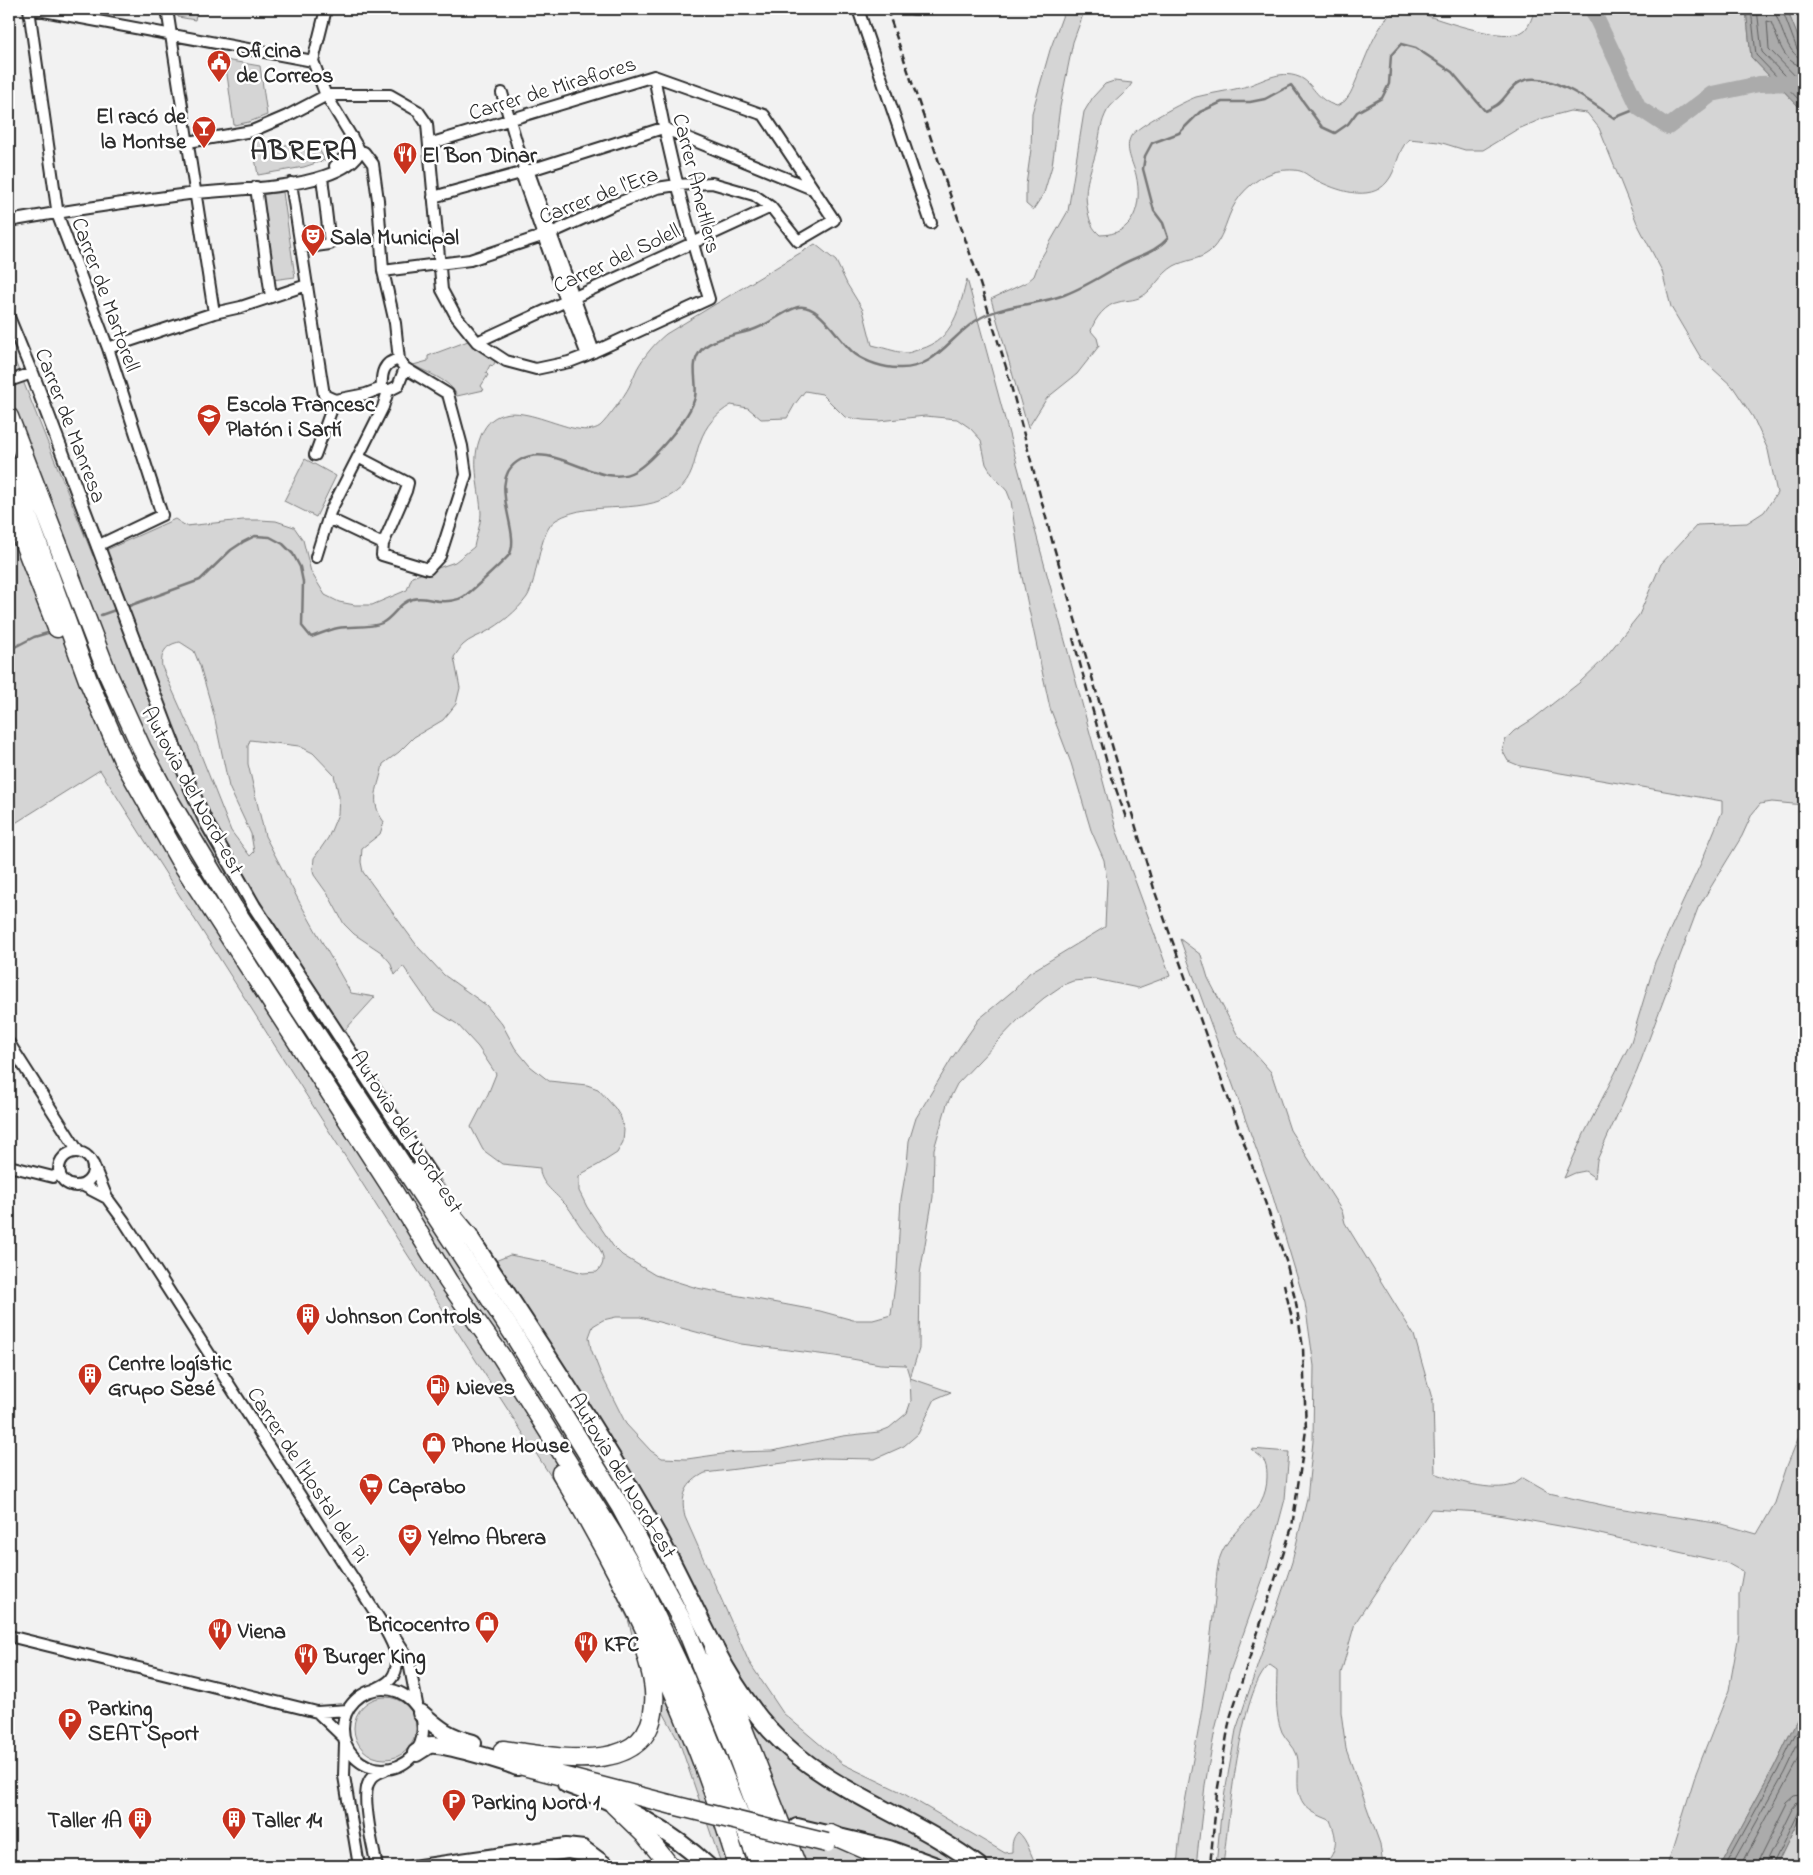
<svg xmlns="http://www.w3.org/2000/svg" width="1813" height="1875" font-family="'Indie Flower',sans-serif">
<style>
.green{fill:#d5d5d5;stroke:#808080;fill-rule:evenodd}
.water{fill:#ababab;stroke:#787878}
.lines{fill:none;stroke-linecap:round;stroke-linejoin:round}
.shore{stroke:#5e5e5e;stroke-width:1}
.stream{stroke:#787878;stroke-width:2.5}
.river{stroke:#ababab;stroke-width:16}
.minor-casing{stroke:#2b2b2b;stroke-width:14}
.tertiary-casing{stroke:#2b2b2b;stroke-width:16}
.trunk-casing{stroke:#2b2b2b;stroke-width:20}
.motorway-casing{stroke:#2b2b2b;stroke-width:21}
.minor{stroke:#fff;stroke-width:10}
.tertiary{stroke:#fff;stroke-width:12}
.trunk{stroke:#fff;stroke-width:16}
.motorway{stroke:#fff;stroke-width:18}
.rail{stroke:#2b2b2b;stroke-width:2.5;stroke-dasharray:8 4;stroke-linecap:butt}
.motorway-bridge-casing{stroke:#2b2b2b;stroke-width:21;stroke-linecap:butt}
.motorway-bridge{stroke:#fff;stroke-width:18}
.labels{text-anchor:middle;stroke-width:5;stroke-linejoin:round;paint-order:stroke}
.poi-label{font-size:22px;font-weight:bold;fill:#2b2b2b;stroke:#fff;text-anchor:start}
.street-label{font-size:22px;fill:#2b2b2b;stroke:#fff}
.district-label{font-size:28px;font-weight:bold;letter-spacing:1px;fill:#2b2b2b;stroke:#fff}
</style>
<rect width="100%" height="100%" fill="#f2f2f2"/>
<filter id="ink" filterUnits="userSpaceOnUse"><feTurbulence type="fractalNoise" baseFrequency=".02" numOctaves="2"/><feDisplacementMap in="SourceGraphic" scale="10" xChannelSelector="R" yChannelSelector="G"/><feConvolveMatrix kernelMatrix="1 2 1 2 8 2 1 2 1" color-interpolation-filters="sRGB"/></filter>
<g filter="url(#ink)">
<path class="green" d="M177 9H197L195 20 178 17Z
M906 9H936C925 13 918 19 906 13Z
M1065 9H1085L1073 42 1060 107 1052 166 1044 193 1033 210 1026 204V185L1031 149 1032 113 1050 50Z
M1408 9C1429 16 1508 46 1525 30 1530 25 1533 15 1535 9H1746L1751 57 1804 112V805L1772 802 1760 804 1752 814 1742 836 1698 908 1637 1071 1597 1160 1595 1178 1585 1171 1575 1173 1564 1178 1584 1134 1631 1042 1655 962 1701 863 1722 812V801L1520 766 1508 761 1502 750 1506 739 1514 731 1533 719 1579 683 1603 660 1639 615 1661 564 1697 525 1747 523 1764 512 1777 493 1768 450 1753 417 1733 387 1701 358 1671 307 1662 271 1637 223 1599 128 1587 113 1570 111 1544 118 1516 130 1483 150H1465L1439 142 1409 139C1396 152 1398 169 1387 182 1370 203 1336 190 1316 180 1311 178 1305 172 1300 171 1293 169 1281 170 1274 172 1252 180 1237 195 1229 216 1224 229 1220 243 1209 252 1199 260 1185 260 1174 266 1160 274 1154 290 1141 297 1133 301 1126 300 1119 302 1106 304 1094 319 1091 331L1097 338 1099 346 1077 374 1047 398 1028 428 991 299 1027 282 1034 276 1040 260 1068 211 1084 112 1093 97 1105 84 1114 81 1132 83C1126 94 1114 100 1107 111 1101 122 1100 133 1098 144 1092 171 1082 184 1088 212 1090 222 1092 228 1100 235 1134 235 1143 205 1136 175 1133 162 1124 149 1131 136 1137 126 1185 101 1196 97 1212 93 1228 91 1244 87 1262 82 1279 69 1299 77 1314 83 1315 100 1337 106L1345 101 1350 94C1362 71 1374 24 1396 10 1400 8 1405 9 1408 9Z
M1787 9H1804V52L1787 11Z
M225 60 260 66 267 115 249 122 234 125Z
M262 132 265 145 274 142 278 146 310 142 312 145 316 144 325 160 304 167 258 175 251 136Z
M283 192 295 277 272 280 261 195Z
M815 244 836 261 847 284 863 310 872 345C882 347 895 352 906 353 910 353 916 350 921 349 953 340 960 307 967 279L1116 829 1170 976 1138 988 1095 979 1073 981 1063 985 1044 998 1019 1019 957 1084 947 1104 934 1149 933 1197 920 1274 919 1349 910 1378 951 1392 935 1399 918 1434 904 1446 875 1459 823 1458 705 1473C685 1483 680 1496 685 1517L749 1662 783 1713 843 1764 899 1791 1005 1853 1012 1852C1012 1844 1012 1838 1018 1832 1028 1840 1030 1855 1037 1866H722L679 1741 643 1676 628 1619 581 1523 402 1246 100 770 9 827V346L93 556 175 519 186 526 243 520H260L276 521 294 527 303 540 311 572 325 595 339 602 355 605H372L407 590 412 577 455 562 474 547C476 536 481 524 481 513 480 490 471 464 479 441 499 377 571 446 600 426 607 420 625 395 629 387 632 381 634 375 637 369 644 356 655 343 666 334ZM805 391 822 394 845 417 863 420 880 421 925 416 957 419 970 428 981 440 986 464 992 474 1007 491 1011 501 1022 577 1050 708 1071 763 1091 830 1104 860 1107 882 1105 927 1029 973 1015 989 979 1019 952 1058 916 1118 909 1141 907 1164 901 1199 897 1269 891 1315 873 1320H853L820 1311 697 1288 655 1275 622 1255 613 1246 587 1207 579 1191V1177L583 1173 598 1165 617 1153 623 1142 624 1130 621 1118 615 1108 598 1089 587 1085 549 1081 530 1066 515 1048 502 1024 486 1005 444 975 418 947 363 872 361 862 362 848 380 834 384 822C368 800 379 788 383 764L399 752 414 737 443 720 456 704 460 688 454 657C457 653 460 648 463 645 469 639 479 636 486 632 501 624 517 611 527 597 538 580 538 531 556 520 593 497 648 520 682 487 695 473 694 458 700 442 706 425 716 414 731 405L748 408 761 419 787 418 795 404ZM180 642 194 651 200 666 214 715 229 787 251 834 254 852 250 856 231 831 197 745 162 667C160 653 166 644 180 642ZM250 740 299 746 313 753 334 775 339 796 338 814 328 838 314 858 313 870 314 875 329 896 344 924 354 934 381 952 390 962 395 975 403 966 433 1009 457 1024 478 1047 496 1074 488 1094 471 1127 483 1150 502 1164 540 1168C539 1182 554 1192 563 1202 571 1209 575 1219 581 1227 591 1239 614 1256 597 1272L583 1273 545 1262 510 1255 495 1261 426 1158 345 1030 375 997 351 993 300 903 265 836 248 764V746ZM616 1317H640L741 1344 835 1356 880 1364 906 1365 910 1378 911 1401 907 1413 889 1428 879 1432 843 1436 772 1451 736 1452 687 1459 662 1458 651 1451 626 1424 600 1372 591 1349 589 1337 593 1326 603 1320Z
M468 341 473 346 496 360 493 366 490 365 486 373 488 375 481 386 484 390 457 396C451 380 427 373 413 365L428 361V356Z
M305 459 336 476 316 517 284 501Z
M1180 939 1201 955 1208 978 1237 1034 1271 1072 1290 1130 1342 1211 1345 1223 1414 1335 1433 1402 1435 1473C1454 1481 1492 1492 1513 1485 1516 1483 1520 1480 1523 1478L1549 1493 1611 1507 1722 1524 1757 1534 1775 1503 1787 1466 1804 1424V1705L1774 1767 1720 1866H1667L1696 1773 1729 1690 1739 1634V1594L1743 1572 1727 1563 1582 1530 1481 1512 1431 1509 1355 1623 1341 1673V1712L1346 1749 1380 1844 1383 1866H1324C1338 1849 1338 1840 1330 1820 1307 1811 1297 1804 1298 1778 1298 1770 1299 1762 1297 1755 1294 1746 1286 1740 1282 1732 1274 1713 1277 1690 1277 1670L1270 1665C1240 1686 1228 1826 1223 1866H1216L1221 1814 1236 1730 1292 1562 1307 1499 1313 1441 1314 1366 1305 1303 1270 1187Z
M1251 1449 1289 1452 1285 1499 1267 1567 1229 1674 1215 1730 1205 1785 1196 1866H1177C1181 1805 1198 1746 1205 1686 1208 1657 1212 1628 1215 1599 1216 1584 1216 1571 1220 1557 1231 1525 1267 1515 1267 1477 1267 1472 1267 1467 1265 1462 1262 1457 1256 1453 1251 1449Z
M354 1728a31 31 0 1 1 62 0a31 31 0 1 1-62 0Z
M1804 1809V1866H1776Z"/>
<path class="water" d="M1746 9H1787L1804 52V112L1751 57Z
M1804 1705V1809L1776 1866H1720L1774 1767Z"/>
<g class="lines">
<path class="shore" d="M1751 9 1756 55 1804 105
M1757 9 1762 52 1804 96
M1776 9V15C1782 28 1789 58 1804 59
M1782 9 1797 49 1800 52H1804
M1804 66C1783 65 1778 38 1771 22L1767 21 1769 49 1804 85
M1725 1866 1778 1770 1804 1716
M1732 1866 1784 1773 1804 1731
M1741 1866 1804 1748
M1758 1866 1760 1857 1787 1803 1794 1797 1804 1795
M1766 1866 1767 1860 1792 1809 1797 1803 1804 1802
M1772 1866 1798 1812 1804 1808"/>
<path class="stream" d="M126 607 200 580 231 550 243 542 255 536 270 537 283 544 293 554 300 567 303 582 302 626 311 637C320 634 329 630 338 628 351 625 370 629 382 623 395 616 399 602 413 599 423 596 431 601 441 601 447 602 458 600 463 597 468 595 506 559 509 555 523 533 484 480 520 460 554 440 601 491 635 471 652 461 691 417 695 397 698 383 690 366 699 353 708 338 739 335 755 329 769 324 781 313 795 308 818 299 839 342 855 354 866 362 884 368 898 368 937 370 951 333 982 317 1007 304 1038 305 1064 295 1083 288 1102 276 1119 266 1136 256 1155 253 1168 238L1163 223 1154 211 1143 169 1145 156 1152 143 1179 133 1200 112 1222 102H1250L1265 99 1291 85 1322 127 1335 133 1348 124 1357 112 1382 98 1389 84 1391 55 1401 44 1416 48 1452 72 1485 111C1489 109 1494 107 1498 104 1506 98 1511 86 1520 82 1545 68 1593 103 1614 118L1639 108
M101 615 118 609
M9 650 34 637 51 632"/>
<path class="river" d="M1592 9 1639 108 1668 127 1712 94 1759 84 1796 83"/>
<defs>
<path id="minor" d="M29 9 58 216 108 348 162 515 97 546
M33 9 313 61
M167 9 214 313
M326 9 313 61 325 93 360 151 364 152 373 164 378 200 383 271 395 323 399 360
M858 9 931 223
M502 93 524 168
M188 142 252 131 287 116 327 95H390L418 111 427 124 442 290 456 316 477 342 506 361 536 369 569 362 587 355 709 299C687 226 668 152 654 76
M335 166C346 157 350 151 352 137
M291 183 324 395 335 400
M256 187 271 297
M433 197 521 173 663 128 810 188
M9 221C71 210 134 201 196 193 236 189 286 189 324 176 336 172 355 164 360 151
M301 248 330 244 322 177
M383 271 470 260 551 233 613 205 657 188 677 185 712 183 754 195 771 207 798 241 834 220 764 115 654 76 429 144
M9 317 32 373 9 381
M477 342 771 207
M108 348 214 313 241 307 307 285
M587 355 566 301 521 173 524 168 528 170 594 352
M399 360 405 368 398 386 388 391 382 388C381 375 383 361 399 360Z
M335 400 366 394 382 388
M315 455 335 400
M358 457 408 483 406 491 383 544 382 555 428 569 440 556 466 475 462 446 448 394 405 368
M328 518 383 544
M316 557 330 512 358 457 383 407 388 391
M9 1043 78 1151
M59 1169a17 17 0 1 1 34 0a17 17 0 1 1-34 0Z
M93 1164 107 1198 124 1221 380 1620C389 1638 406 1660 391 1679 387 1684 379 1687 374 1690
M9 1166 53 1177 60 1173
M82 1185 107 1198
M393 1634 408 1657 417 1704
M9 1636 317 1712 348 1710
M343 1729a40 40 0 1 1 80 0a40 40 0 1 1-80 0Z
M317 1712 342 1736
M345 1743 344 1776 359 1866
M377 1866C373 1849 362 1799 368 1784 371 1776 377 1773 385 1770
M412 1866 566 1844 584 1846 611 1866
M482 1866 568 1853 598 1859"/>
<path id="tertiary" d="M32 373 167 728 191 789 206 822 254 906 432 1177"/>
<path id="trunk" d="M469 1236C534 1335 600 1433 658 1536 695 1601 719 1674 770 1730 825 1791 914 1816 979 1866
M421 1713C440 1730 448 1736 473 1743
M416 1753C420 1751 426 1746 430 1745 441 1743 504 1761 517 1767
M566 1784C616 1802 669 1829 708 1866
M797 1827 889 1849 936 1866"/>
<path id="motorway" d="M9 417 107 672 142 749 169 800 233 907 512 1332 620 1506 685 1626 735 1750 778 1866
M9 465 88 680 122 758 179 859 389 1184 448 1281 501 1356 614 1536 636 1574 685 1678 760 1866
M9 505 57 628
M420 1171 444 1206 469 1236
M561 1473C634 1596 696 1729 738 1866
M714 1648 718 1665 797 1866
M503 1750C551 1756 650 1780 654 1704 656 1685 649 1665 644 1647
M504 1761 673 1805
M614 1805 645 1835 670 1866
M830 1834 903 1866"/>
</defs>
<use href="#minor" class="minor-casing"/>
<use href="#tertiary" class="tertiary-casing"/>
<use href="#trunk" class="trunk-casing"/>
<use href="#motorway" class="motorway-casing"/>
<use href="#minor" class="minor"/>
<use href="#tertiary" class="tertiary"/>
<use href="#trunk" class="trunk"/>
<use href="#motorway" class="motorway"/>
<path class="rail" d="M887 9 976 271 1006 367 1053 544 1155 892 1286 1261 1296 1303 1303 1348 1306 1430 1292 1527 1230 1718 1217 1793 1210 1866
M1073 638 1107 763 1126 818
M1284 1284 1293 1323"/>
<defs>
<path id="motorway-bridge" d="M673 1805 827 1843"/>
</defs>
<use href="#motorway-bridge" class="motorway-bridge-casing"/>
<use href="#motorway-bridge" class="motorway-bridge"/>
</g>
</g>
<defs>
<symbol id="civic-pin" viewBox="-11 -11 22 30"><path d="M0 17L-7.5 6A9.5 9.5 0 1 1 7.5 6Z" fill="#c8321e" stroke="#fff"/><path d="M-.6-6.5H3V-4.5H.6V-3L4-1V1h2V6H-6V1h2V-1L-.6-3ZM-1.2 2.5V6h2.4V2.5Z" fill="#fff"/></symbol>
<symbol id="bar-pin" viewBox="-11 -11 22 30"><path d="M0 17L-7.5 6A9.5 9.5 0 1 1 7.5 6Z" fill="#c8321e" stroke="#fff"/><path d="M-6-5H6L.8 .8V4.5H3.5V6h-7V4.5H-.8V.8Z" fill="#fff"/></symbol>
<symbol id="restaurant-pin" viewBox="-11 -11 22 30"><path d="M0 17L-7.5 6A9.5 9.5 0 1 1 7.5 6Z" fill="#c8321e" stroke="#fff"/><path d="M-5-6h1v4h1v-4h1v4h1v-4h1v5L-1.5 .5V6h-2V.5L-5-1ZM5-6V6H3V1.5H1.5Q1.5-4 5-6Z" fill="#fff"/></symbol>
<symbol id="theatre-pin" viewBox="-11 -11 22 30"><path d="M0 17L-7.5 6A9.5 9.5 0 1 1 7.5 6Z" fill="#c8321e" stroke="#fff"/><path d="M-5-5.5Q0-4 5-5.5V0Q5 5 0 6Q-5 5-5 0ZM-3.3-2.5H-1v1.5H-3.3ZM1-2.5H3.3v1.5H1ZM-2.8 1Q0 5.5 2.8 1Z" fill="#fff"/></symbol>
<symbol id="school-pin" viewBox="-11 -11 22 30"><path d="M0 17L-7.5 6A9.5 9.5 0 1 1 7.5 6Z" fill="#c8321e" stroke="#fff"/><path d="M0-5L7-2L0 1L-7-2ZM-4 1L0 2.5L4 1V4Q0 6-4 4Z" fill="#fff"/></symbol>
<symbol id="building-pin" viewBox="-11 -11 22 30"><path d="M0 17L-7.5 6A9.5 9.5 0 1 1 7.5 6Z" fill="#c8321e" stroke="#fff"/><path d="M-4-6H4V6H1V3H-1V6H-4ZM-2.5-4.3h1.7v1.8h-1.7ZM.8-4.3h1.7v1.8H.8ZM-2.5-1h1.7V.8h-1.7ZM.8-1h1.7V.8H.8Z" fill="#fff"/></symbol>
<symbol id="fuel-pin" viewBox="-11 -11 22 30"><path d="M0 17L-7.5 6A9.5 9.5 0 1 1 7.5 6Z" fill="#c8321e" stroke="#fff"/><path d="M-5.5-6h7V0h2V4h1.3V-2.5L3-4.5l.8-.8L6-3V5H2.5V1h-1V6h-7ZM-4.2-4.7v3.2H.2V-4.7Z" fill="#fff"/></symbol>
<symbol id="shop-pin" viewBox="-11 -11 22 30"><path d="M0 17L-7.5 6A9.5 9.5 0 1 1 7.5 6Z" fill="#c8321e" stroke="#fff"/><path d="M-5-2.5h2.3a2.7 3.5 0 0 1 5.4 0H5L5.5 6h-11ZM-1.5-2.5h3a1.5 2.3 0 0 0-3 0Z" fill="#fff"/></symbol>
<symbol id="supermarket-pin" viewBox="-11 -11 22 30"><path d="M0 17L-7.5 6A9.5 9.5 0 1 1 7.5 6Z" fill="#c8321e" stroke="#fff"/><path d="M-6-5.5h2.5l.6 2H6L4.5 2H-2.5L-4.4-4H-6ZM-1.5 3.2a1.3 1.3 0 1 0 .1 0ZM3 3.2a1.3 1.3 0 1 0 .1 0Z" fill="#fff"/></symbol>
<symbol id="parking-pin" viewBox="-11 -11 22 30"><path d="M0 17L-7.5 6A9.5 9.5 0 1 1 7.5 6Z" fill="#c8321e" stroke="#fff"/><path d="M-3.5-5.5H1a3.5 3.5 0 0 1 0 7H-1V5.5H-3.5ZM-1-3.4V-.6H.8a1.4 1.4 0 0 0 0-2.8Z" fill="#fff"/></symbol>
</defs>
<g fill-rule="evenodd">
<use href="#civic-pin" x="205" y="48" width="28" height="38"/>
<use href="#bar-pin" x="190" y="114" width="28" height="38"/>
<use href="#restaurant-pin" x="391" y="140" width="28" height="38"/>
<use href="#theatre-pin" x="299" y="222" width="28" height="38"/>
<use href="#school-pin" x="195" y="402" width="28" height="38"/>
<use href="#building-pin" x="294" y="1301" width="28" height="38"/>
<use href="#building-pin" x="76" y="1361" width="28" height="38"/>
<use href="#fuel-pin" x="424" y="1372" width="28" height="38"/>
<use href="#shop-pin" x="420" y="1430" width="28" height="38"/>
<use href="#supermarket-pin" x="357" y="1471" width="28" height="38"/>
<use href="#theatre-pin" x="396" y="1522" width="28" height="38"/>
<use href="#shop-pin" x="473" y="1609" width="28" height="38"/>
<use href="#restaurant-pin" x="206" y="1616" width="28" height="38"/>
<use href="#restaurant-pin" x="572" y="1629" width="28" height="38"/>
<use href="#restaurant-pin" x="292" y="1641" width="28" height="38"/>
<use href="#parking-pin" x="56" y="1706" width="28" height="38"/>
<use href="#parking-pin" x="440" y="1787" width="28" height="38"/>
<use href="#building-pin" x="126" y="1805" width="28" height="38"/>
<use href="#building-pin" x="220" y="1805" width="28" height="38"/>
</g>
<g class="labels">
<g class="poi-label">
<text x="236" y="57">Oficina<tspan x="236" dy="25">de Correos</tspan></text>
<text x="186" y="123" text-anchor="end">El racó de<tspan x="186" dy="25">la Montse</tspan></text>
<text x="422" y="162">El Bon Dinar</text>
<text x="330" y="244">Sala Municipal</text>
<text x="226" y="411">Escola Francesc<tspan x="226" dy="25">Platón i Sartí</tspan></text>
<text x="326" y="1323">Johnson Controls</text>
<text x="108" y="1370">Centre logístic<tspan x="108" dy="25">Grupo Sesé</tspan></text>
<text x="456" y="1394">Nieves</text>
<text x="452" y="1452">Phone House</text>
<text x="388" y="1493">Caprabo</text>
<text x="428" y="1544">Yelmo Abrera</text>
<text x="470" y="1631" text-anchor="end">Bricocentro</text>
<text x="238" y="1638">Viena</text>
<text x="604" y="1651">KFC</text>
<text x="324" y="1663">Burger King</text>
<text x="88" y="1715">Parking<tspan x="88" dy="25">SEAT Sport</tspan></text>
<text x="472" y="1809">Parking Nord 1</text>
<text x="122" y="1827" text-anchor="end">Taller 1A</text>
<text x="252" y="1827">Taller 14</text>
</g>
<g class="street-label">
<text transform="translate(552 87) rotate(-17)" y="8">Carrer de Miraflores</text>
<text transform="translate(698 183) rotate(76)" y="8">Carrer Ametllers</text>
<text transform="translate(598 194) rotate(-21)" y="8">Carrer de l'Era</text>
<text transform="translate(616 257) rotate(-25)" y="8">Carrer del Solell</text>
<text transform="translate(107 294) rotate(70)" y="8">Carrer de Martorell</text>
<text transform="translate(72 425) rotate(69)" y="8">Carrer de Manresa</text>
<text transform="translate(194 790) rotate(61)" y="8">Autovia del Nord-est</text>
<text transform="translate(408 1131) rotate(57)" y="8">Autovia del Nord-est</text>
<text transform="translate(309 1474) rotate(57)" y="8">Carrer de l'Hostal del Pi</text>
<text transform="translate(624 1475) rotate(59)" y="8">Autovia del Nord-est</text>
</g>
<g class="district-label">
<text x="304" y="159">ABRERA</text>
</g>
</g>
<rect width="1813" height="1875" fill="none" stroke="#fff" stroke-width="30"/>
<rect x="15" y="15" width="1783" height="1845" fill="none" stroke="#2b2b2b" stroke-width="2" filter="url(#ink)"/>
</svg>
